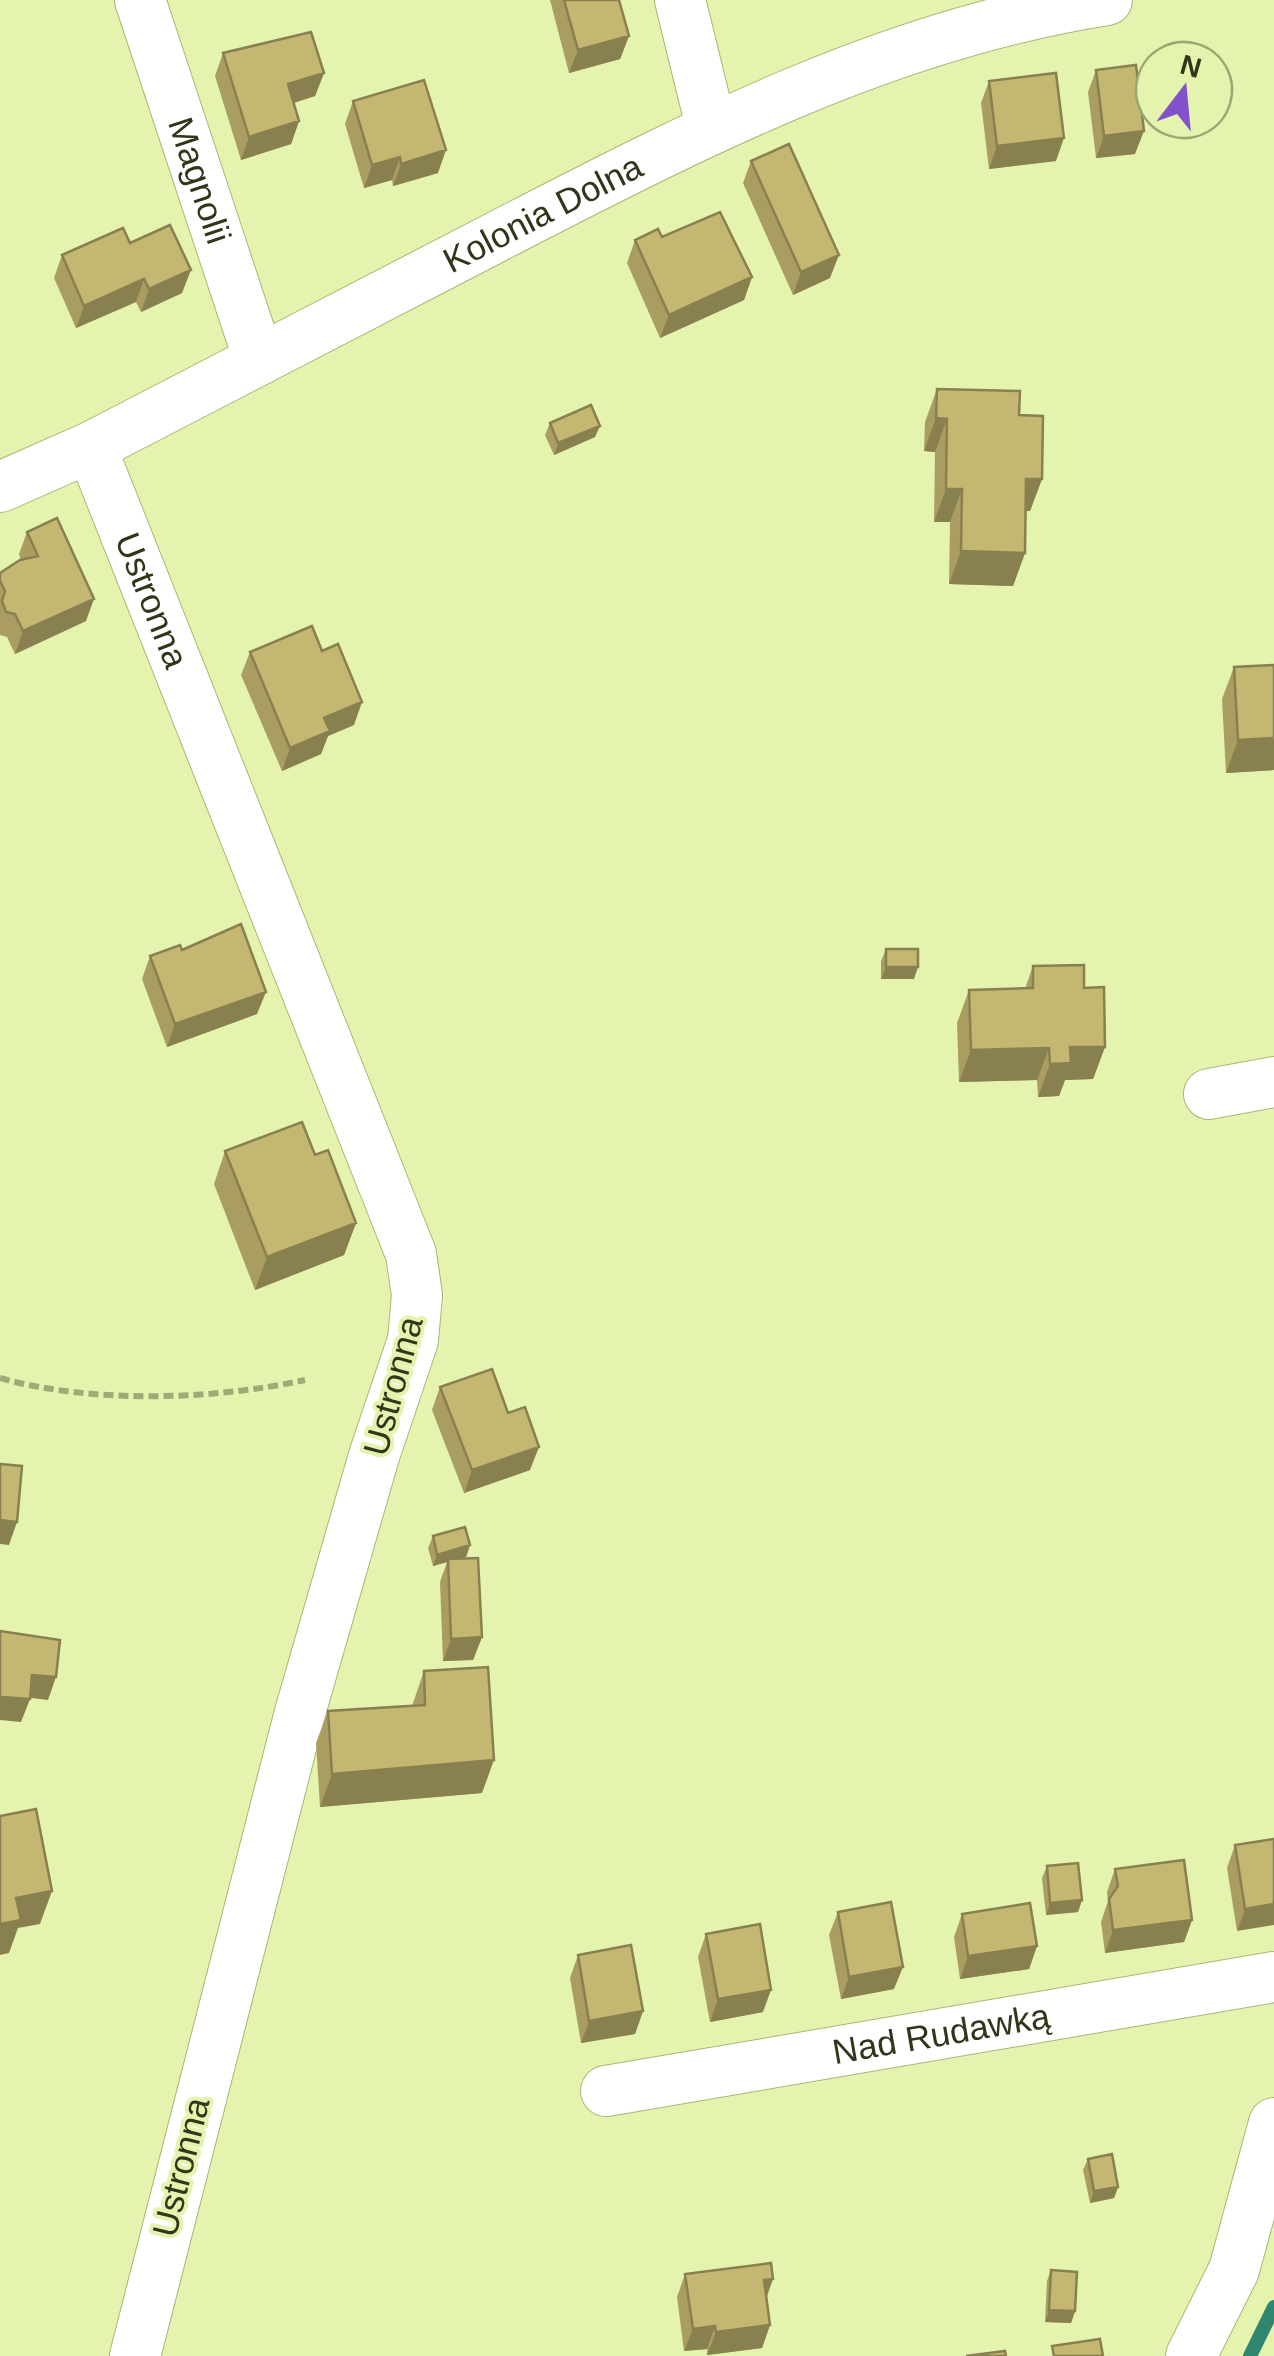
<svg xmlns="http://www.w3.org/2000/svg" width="1274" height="2356" font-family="Arial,sans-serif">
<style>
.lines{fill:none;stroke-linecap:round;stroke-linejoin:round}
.stream{stroke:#2f8770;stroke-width:14}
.minor-casing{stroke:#a8b774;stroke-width:52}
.path{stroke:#9fab76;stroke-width:6;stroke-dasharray:10 5;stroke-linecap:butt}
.minor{stroke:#fff;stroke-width:50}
.wall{fill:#a99d62}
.shaded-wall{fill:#898050}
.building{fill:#c4b772;stroke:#898050;stroke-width:2.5}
.labels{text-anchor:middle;stroke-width:8;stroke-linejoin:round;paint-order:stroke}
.street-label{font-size:35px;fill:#30361a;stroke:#e4f4af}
</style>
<rect width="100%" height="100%" fill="#e4f4af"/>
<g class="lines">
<path class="stream" d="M1250 2356 1274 2307"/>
<defs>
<g id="minor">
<path id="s1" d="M140 0 259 360"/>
<path d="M680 0 711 126"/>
<path id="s2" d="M91 447 411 1254 417 1295 413 1340 374 1456 299 1716 135 2356"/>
<path id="s3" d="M0 487 91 447C228 376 365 305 502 234 696 134 889 34 1107 0"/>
<path d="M1209 1094 1274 1082"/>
<path id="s4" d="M606 2091 1274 1977"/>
<path d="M1191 2356 1234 2270 1274 2123"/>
</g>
</defs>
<use href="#minor" class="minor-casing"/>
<path class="path" d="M0 1378C93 1404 212 1400 305 1380"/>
<use href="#minor" class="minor"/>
</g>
<path class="wall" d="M550 0H619L629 36 620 59 569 73Z
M223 53 324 73 315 96 294 103 299 121 291 144 241 160 215 76Z
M1096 70 1135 154 1096 158 1088 92Z
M989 81 1056 161 989 169 981 103Z
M353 101 438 173 393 186 392 180 364 188 345 124Z
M751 161 830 278 793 295 743 183Z
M635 240 752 277 744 300 660 338 627 263Z
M130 243 182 293 141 312 136 302 76 328 54 278 62 255Z
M937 389 1019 415 1042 479 1030 511H1026L1025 553 1013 586 949 584 950 522H934L935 452 924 451 925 422Z
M550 423 595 437 554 455 545 435Z
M27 532 86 621 15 654 7 637 0 635V573L21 560 19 554Z
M322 651 354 725 328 736 321 754 282 771 241 675 250 652Z
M1274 665V770L1226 773 1222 699 1234 667Z
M886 949 914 979H881V961Z
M182 950 257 1014 167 1047 142 979 150 956Z
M1033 966 1084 988 1105 1047 1093 1079 1065 1080 1059 1096 1038 1097 1037 1080 959 1082 957 1023 969 990 1025 989Z
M225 1151 315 1155 356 1223 344 1255 255 1290 214 1184Z
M440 1387 508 1413 530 1470 464 1493 432 1410Z
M433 1536 470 1545 466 1557 460 1559 482 1637 473 1660 443 1661 440 1582 447 1562 433 1566 428 1548Z
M424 1671 482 1793 320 1807 316 1743 328 1711 412 1706Z
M1274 1839 1237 1931 1227 1868 1235 1845Z
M1047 1866 1082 1900 1078 1912 1046 1915 1042 1878Z
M1115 1869 1192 1920 1184 1942 1105 1953 1101 1922 1108 1901 1107 1892Z
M838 1912 894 1989 841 1999 829 1935Z
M962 1914 1037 1946 1029 1969 960 1979 954 1937Z
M706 1934 763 2012 710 2022 698 1957Z
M578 1955 643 2011 635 2034 581 2043 570 1978Z
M1088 2159 1118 2187 1114 2198 1090 2203 1083 2170Z
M1051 2270 1075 2311 1071 2323 1045 2322 1047 2281Z
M685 2274 767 2297 770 2325 762 2348 707 2355V2349L684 2351 677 2297Z"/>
<path class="shaded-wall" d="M629 36 620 59 569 73 578 50Z
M324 73 315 96 280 107 288 84Z
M299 121 291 144 241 160 249 137Z
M1144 131 1135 154 1096 158 1104 136Z
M1064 138 1056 161 989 169 997 146Z
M446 150 438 173 393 186 401 164Z
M400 157 392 180 364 188 372 165Z
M839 255 830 278 793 295 801 272Z
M191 270 182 293 141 312 149 289Z
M752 277 744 300 660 338 669 315Z
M144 279 136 302 76 328 84 306Z
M936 418 947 419 935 452 924 451Z
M600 426 595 437 554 455 558 443Z
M1026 479H1042L1030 511H1014Z
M946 489H962L950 522H934Z
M961 551 1025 553 1013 586 949 584Z
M94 599 86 621 15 654 23 631Z
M362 702 354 725 328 736 321 754 282 771 290 748 324 718Z
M1274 738V770L1226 773 1238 740Z
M886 967H918L914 979H881Z
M266 992 257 1014 167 1047 175 1024Z
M1070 1047H1105L1093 1079 1065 1080 1059 1096 1038 1097 1050 1064Z
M1049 1048 1037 1080 959 1082 971 1050Z
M356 1223 344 1255 255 1290 267 1257Z
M539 1447 530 1470 464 1493 472 1470Z
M0 1520 17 1522 9 1545 0 1544Z
M470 1545 466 1557 448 1562V1559L447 1562 433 1566 437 1555Z
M482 1637 473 1660 443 1661 451 1639Z
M32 1675 56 1677 48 1700 24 1697Z
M0 1697 30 1699 21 1722 0 1720Z
M494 1760 482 1793 320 1807 332 1774Z
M52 1891 40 1924 18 1928 9 1953 0 1955V1924L16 1898Z
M1082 1900 1078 1912 1046 1915 1050 1903Z
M1274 1904V1925L1237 1931 1245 1909Z
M1192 1920 1184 1942 1105 1953 1113 1930Z
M1037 1946 1029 1969 960 1979 968 1956Z
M903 1967 894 1989 841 1999 849 1977Z
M771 1990 763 2012 710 2022 718 1999Z
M643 2011 635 2034 581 2043 589 2021Z
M1118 2187 1114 2198 1090 2203 1094 2191Z
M773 2279 765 2302 764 2280Z
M1049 2310 1075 2311 1071 2323 1045 2322Z
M770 2325 762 2348 707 2355 716 2332Z
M715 2326 707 2349 684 2351 693 2329Z"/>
<path class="building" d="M564 0H619L629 36 578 50Z
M311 32 324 73 288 84 299 121 249 137 223 53Z
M1136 65 1144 131 1104 136 1096 70Z
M1056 73 1064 138 997 146 989 81Z
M424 80 446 150 401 164 400 157 372 165 353 101Z
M789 144 839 255 801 272 751 161Z
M720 212 752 277 669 315 635 240 658 229 662 237Z
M170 225 191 270 149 289 144 279 84 306 62 255 123 228 130 243Z
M937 389 1020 391 1019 415 1043 416 1042 479H1026L1025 553 961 551 962 489H946L947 419 936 418Z
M591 405 600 426 558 443 550 423Z
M57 518 94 599 23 631 15 614 6 612 2 601 5 591 0 581V573L20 560 38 556 27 532Z
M312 626 322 651 338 644 362 702 324 718 330 731 290 748 250 652Z
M1274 665V738L1238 740 1234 667Z
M241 924 266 992 175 1024 150 956 180 945 182 950Z
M886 949H918V967H886Z
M1084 965V988L1104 987 1105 1047H1070L1071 1063 1050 1064 1049 1048 971 1050 969 990 1033 988V966Z
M302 1122 315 1155 328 1150 356 1223 267 1257 225 1151Z
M492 1369 508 1413 525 1407 539 1447 472 1470 440 1387Z
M0 1464 22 1466 17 1522 0 1520Z
M465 1527 470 1545 437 1555 433 1536Z
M478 1558 482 1637 451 1639 448 1559Z
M0 1631 60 1640 56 1677 32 1675 30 1699 0 1697Z
M488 1667 494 1760 332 1774 328 1711 425 1705 424 1671Z
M36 1809 52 1891 16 1898 21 1920 0 1924V1816Z
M1274 1839V1904L1245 1909 1235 1845Z
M1184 1860 1192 1920 1113 1930 1109 1899 1118 1886 1115 1869Z
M1078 1863 1082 1900 1050 1903 1047 1866Z
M891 1902 903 1967 849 1977 838 1912Z
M1030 1903 1037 1946 968 1956 962 1914Z
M760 1924 771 1990 718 1999 706 1934Z
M631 1945 643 2011 589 2021 578 1955Z
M1112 2154 1118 2187 1094 2191 1088 2159Z
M771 2263 773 2279 764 2280 770 2325 716 2332 715 2326 693 2329 685 2274Z
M1051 2270 1077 2272 1075 2311 1049 2310Z
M1100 2339 1103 2356H1054L1052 2346Z
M1005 2351 1006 2356H966Z"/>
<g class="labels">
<g class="street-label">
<text dy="12" stroke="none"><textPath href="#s1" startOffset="190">Magnolii</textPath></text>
<text dy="12" stroke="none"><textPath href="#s3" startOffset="608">Kolonia Dolna</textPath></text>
<text dy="12" stroke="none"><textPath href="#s2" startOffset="165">Ustronna</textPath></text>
<text transform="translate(393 1386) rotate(-75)" y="12">Ustronna</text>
<text dy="12" stroke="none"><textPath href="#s4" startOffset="340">Nad Rudawką</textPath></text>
<text transform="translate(181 2167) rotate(-76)" y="12">Ustronna</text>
</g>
</g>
<g transform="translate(1184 90) rotate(16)"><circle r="48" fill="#e4f4af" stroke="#9ca873" stroke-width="2.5"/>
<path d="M0-8L18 38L0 25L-18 38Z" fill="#8352cb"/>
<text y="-15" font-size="28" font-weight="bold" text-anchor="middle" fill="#30361a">N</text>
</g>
</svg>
